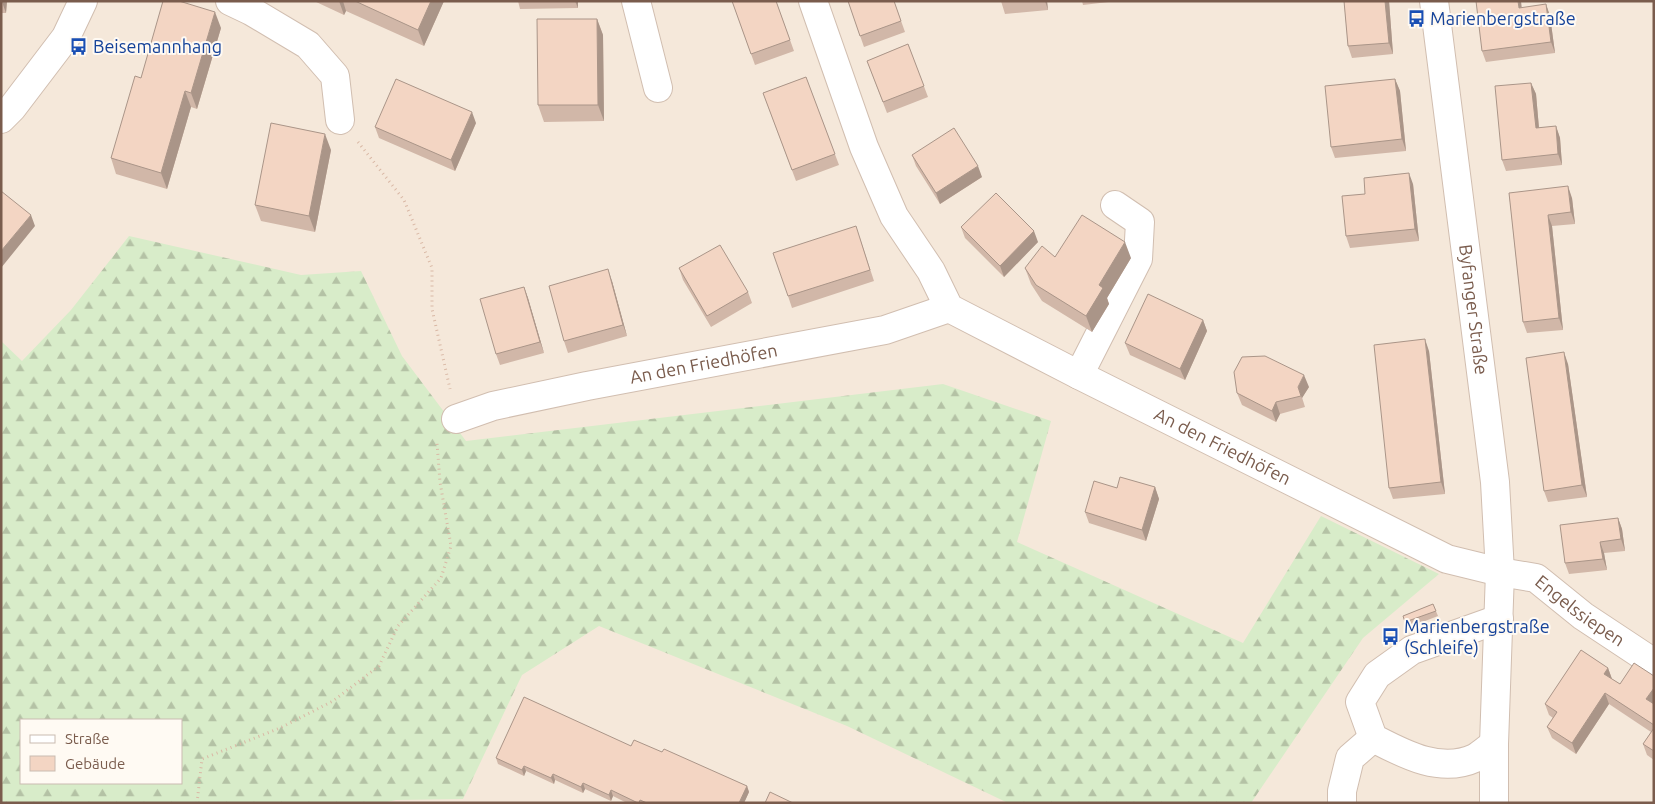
<svg xmlns="http://www.w3.org/2000/svg" width="1655" height="804" font-family="Ubuntu,sans-serif">
<style>
.residential{fill:#f5e8da;fill-rule:evenodd}
.forest{fill:url(#forest-firs);fill-rule:evenodd}
.lines{fill:none;stroke-linecap:round;stroke-linejoin:round}
.minor-casing{stroke:#d1beb0;stroke-width:30}
.path{stroke:#d9b8a5;stroke-width:3;stroke-dasharray:1 4;stroke-linecap:butt}
.minor{stroke:#fff;stroke-width:28}
.wall{fill:#d1b7a8}
.shaded-wall{fill:#aa9588}
.building{fill:#f3d5c3;stroke:#aa9588}
.labels{text-anchor:middle;stroke-width:4;stroke-linejoin:round;paint-order:stroke}
.transit-label{font-size:18px;fill:#164399;stroke:#fffaf3;text-anchor:start}
.street-label{font-size:18px;fill:#7a5c4d;stroke:#fffaf3}
</style>
<defs>
<pattern id="forest-firs" width="22" height="20" patternUnits="userSpaceOnUse" patternTransform="scale(1.25)"><rect width="22" height="20" fill="#d8ecc9"/><path d="M5 1l3.5 6h-7zM16 11l3.5 6h-7z" fill="#b4c2a5"/></pattern>
</defs>
<rect width="100%" height="100%" fill="#fdf6ec"/>
<path class="residential" d="M1 1H1654V803H1ZM21 720H181V783H21Z"/>
<path class="forest" d="M129 236 301 275 361 271 402 356 466 441 943 384 1051 421 1017 542 1243 643 1321 516 1439 574 1363 638 1251 803H1008L847 726 599 626 522 675 463 799 396 800 383 803H1V341L22 361 71 310ZM21 720H181V783H21Z"/>
<g class="lines">
<defs>
<g id="minor">
<path d="M230 1 251 11 308 45 335 76 340 120"/>
<path d="M636 1 658 88"/>
<path id="s1" d="M813 1 864 147 894 216 931 271 949 308 1079 375 1447 559 1500 572 1536 578 1583 616 1654 663"/>
<path id="s2" d="M1434 1 1495 482 1500 572 1494 744V803"/>
<path d="M1 119 12 108 66 37 83 1"/>
<path d="M1079 375 1138 259 1140 222 1115 205"/>
<path id="s3" d="M456 419 493 406 587 386 885 330 949 308"/>
<path d="M1494 744C1488 748 1482 754 1475 758 1440 774 1404 754 1373 738L1360 702 1377 675 1412 650 1499 619"/>
<path d="M1342 803V791L1350 758 1373 738"/>
</g>
</defs>
<use href="#minor" class="minor-casing"/>
<path class="path" d="M358 142 404 200 432 268V309L450 389
M197 803 202 759 280 728 333 701 379 666 398 626 441 578 451 546 440 482 437 443 439 441"/>
<use href="#minor" class="minor"/>
</g>
<path class="wall" d="M1 1H7L6 13H1Z
M314 1H444L424 46 346 11 344 15Z
M518 1H578V8L520 9Z
M732 1H776L794 51 755 65Z
M848 1H894L905 32 864 47Z
M1001 1H1047L1048 10 1005 14Z
M1082 1H1117L1083 5Z
M1344 1H1389L1393 54 1352 58 1348 46Z
M1546 4 1550 16 1555 53 1486 62 1482 51 1522 8Z
M597 19 603 35 604 121 544 122 538 105Z
M221 28 197 109 191 107 167 189 116 174 111 158 141 78Z
M908 44 928 97 887 113 867 61Z
M806 77 839 165 796 181 763 93Z
M1395 79 1400 91 1406 151 1335 158 1331 147Z
M1531 83 1536 94 1539 128 1556 126 1560 138 1562 165 1506 171 1502 160Z
M476 123 455 171 379 138 375 127Z
M331 150 315 232 261 221 255 205Z
M912 155 982 177 940 204 916 166Z
M1413 184 1419 241 1350 248 1346 236 1365 194Z
M1509 193 1572 198 1575 224 1552 226 1563 330 1527 333 1523 322Z
M961 227 1038 242 1004 277 965 238Z
M860 238 874 281 792 308 788 296Z
M1055 257 1131 258 1107 298 1109 304 1092 332 1042 301 1031 284 1025 268Z
M679 268 748 292 752 303 711 327 683 280Z
M612 281 627 336 568 353 564 341Z
M524 287 528 298 544 353 500 365 496 354Z
M1203 320 1207 331 1185 380 1130 355 1125 343Z
M1429 351 1445 494 1393 499 1389 488Z
M1568 364 1587 497 1548 502 1544 491Z
M1309 387 1302 398 1305 407 1280 414 1276 422 1242 405 1237 393Z
M1155 487 1159 499 1146 541 1089 523 1085 512 1117 488Z
M1618 518 1622 529 1625 551 1604 553 1607 570 1569 574 1565 563Z
M1433 604 1438 616 1407 628 1403 616Z
M1608 668 1612 679 1620 684 1654 676V760L1647 755 1643 744 1651 732 1609 704 1576 754 1552 738 1547 727 1553 718 1549 715 1545 704Z
M631 746 662 752 747 786 749 792 744 803H627L613 796 611 801 585 789 583 793 555 780 554 784 526 771 524 776 498 764 496 758Z"/>
<path class="shaded-wall" d="M2 1H7L6 13 2 2Z
M339 1H343L346 11 344 15Z
M431 1H444L424 46 418 30Z
M575 1H578V8Z
M1045 1H1047L1048 10Z
M1385 1H1389L1393 54 1389 43Z
M1518 1H1521L1523 19 1519 8Z
M1546 4 1550 16 1555 53 1551 42Z
M215 12 221 28 197 109 191 93Z
M597 19 603 35 604 121 598 105Z
M1395 79 1400 91 1406 151 1402 139Z
M1531 83 1536 94 1540 140 1536 128Z
M185 91 191 107 167 189 161 173Z
M472 112 476 123 455 171 451 160Z
M1556 126 1560 138 1562 165 1558 154Z
M325 134 331 150 315 232 309 216Z
M978 166 982 177 940 204 936 193Z
M1409 173 1413 184 1419 241 1415 229Z
M1568 186 1572 198 1575 224 1571 212Z
M31 215 35 226 1 268V251Z
M1548 215 1552 226 1563 330 1559 318Z
M1034 231 1038 242 1004 277 1000 266Z
M1125 242 1131 258 1107 298 1109 304 1092 332 1086 316 1099 285Z
M608 269 612 281 627 336 623 325Z
M524 287 528 298 544 353 540 342Z
M1203 320 1207 331 1185 380 1180 369Z
M1425 339 1429 351 1445 494 1441 482Z
M1564 352 1568 364 1587 497 1582 485Z
M1304 375 1309 387 1302 398 1305 407 1298 387Z
M1276 402 1280 414 1276 422 1272 411Z
M1155 487 1159 499 1146 541 1142 530Z
M1618 518 1622 529 1625 551 1621 539Z
M1600 542 1604 553 1607 570 1603 559Z
M1608 668 1612 679 1604 674Z
M1654 688V705L1646 699Z
M1605 693 1609 704 1576 754 1572 743Z
M524 766 526 771 524 776 522 770Z
M553 774 555 780 554 784 551 778Z
M583 783 585 789 583 793 581 787Z
M747 786 749 792 744 803H739Z
M611 790 613 796 611 801 609 795Z"/>
<path class="building" d="M163 1H179L215 12 191 93 185 91 161 173 111 158 135 76 141 78Z
M355 1H431L418 30Z
M732 1H776L790 40 751 54Z
M848 1H894L901 21 860 36Z
M1344 1H1385L1389 43 1348 46Z
M1476 1H1518L1519 8 1546 4 1551 42 1482 51Z
M537 19H597L598 105H538Z
M908 44 924 86 883 102 867 61Z
M806 77 835 154 792 170 763 93Z
M396 79 472 112 451 160 375 127Z
M1395 79 1402 139 1331 147 1325 86Z
M1531 83 1536 128 1556 126 1558 154 1502 160 1495 86Z
M271 123 325 134 309 216 255 205Z
M954 128 978 166 936 193 912 155Z
M1409 173 1415 229 1346 236 1342 196 1365 194 1364 178Z
M1568 186 1571 212 1548 215 1559 318 1523 322 1509 193Z
M1 191 31 215 1 251Z
M996 193 1034 231 1000 266 961 227Z
M1082 215 1125 242 1099 285 1103 288 1086 316 1036 285 1025 268 1042 246 1055 257Z
M856 226 870 270 788 296 773 253Z
M720 245 748 292 707 316 679 268Z
M608 269 623 325 564 341 549 286Z
M524 287 540 342 496 354 480 299Z
M1148 294 1203 320 1180 369 1125 343Z
M1425 339 1441 482 1389 488 1374 345Z
M1564 352 1582 485 1544 491 1526 358Z
M1265 356 1304 375 1298 387 1301 396 1276 402 1272 411 1237 393 1234 372 1242 357Z
M1120 477 1155 487 1142 530 1085 512 1094 481 1117 488Z
M1618 518 1621 539 1600 542 1603 559 1565 563 1560 525Z
M1433 604 1436 611 1405 622 1403 616Z
M1581 650 1608 668 1604 674 1620 684 1634 663 1654 676V688L1646 699 1654 704V725L1605 693 1572 743 1547 727 1557 712 1545 704Z
M524 697 631 746 634 740 662 752 664 749 747 786 739 803H647L640 800 639 803H638L611 790 609 795 583 783 581 787 553 774 551 778 524 766 522 770 496 758Z
M1654 728V751L1643 744Z
M770 792 793 803H765Z"/>
<defs>
<symbol id="bus-bare" viewBox="-9 -9 18 18"><path d="M-5-6H5V4H4V6H2V4H-2V6H-4V4H-5ZM-3.5-4V0h7V-4ZM-3.5 1.2v1.5H-2V1.2ZM2 1.2v1.5H3.5V1.2Z" fill="#1a4fb4" stroke="#fffaf3" stroke-width="2.5" paint-order="stroke"/></symbol>
</defs>
<g fill-rule="evenodd">
<use href="#bus-bare" x="1404" y="6" width="25" height="25"/>
<use href="#bus-bare" x="66" y="34" width="25" height="25"/>
<use href="#bus-bare" x="1378" y="624" width="25" height="25"/>
</g>
<g class="labels">
<g class="transit-label">
<text x="1430" y="25">Marienbergstraße</text>
<text x="93" y="53">Beisemannhang</text>
<text x="1404" y="633">Marienbergstraße<tspan x="1404" dy="21">(Schleife)</tspan></text>
</g>
<g class="street-label">
<text dy="6" stroke="none"><textPath href="#s2" startOffset="311">Byfanger Straße</textPath></text>
<text dy="6" stroke="none"><textPath href="#s3" startOffset="254">An den Friedhöfen</textPath></text>
<text dy="6" stroke="none"><textPath href="#s1" startOffset="644">An den Friedhöfen</textPath></text>
<text dy="6" stroke="none"><textPath href="#s1" startOffset="1041">Engelssiepen</textPath></text>
</g>
</g>
<rect width="1655" height="804" fill="none" stroke="#7a5c4d" stroke-width="5"/>
<rect x="20" y="719" width="162" height="65" fill="#fffaf3" stroke="#cabbb1"/>
<rect x="30" y="735" width="25" height="8" fill="#ffffff" stroke="#cabbb1"/>
<text x="65" y="744" font-size="15" fill="#7a5c4d">Straße</text>
<rect x="30" y="756" width="25" height="15" fill="#f3d5c3" stroke="#cabbb1"/>
<text x="65" y="769" font-size="15" fill="#7a5c4d">Gebäude</text>
</svg>
